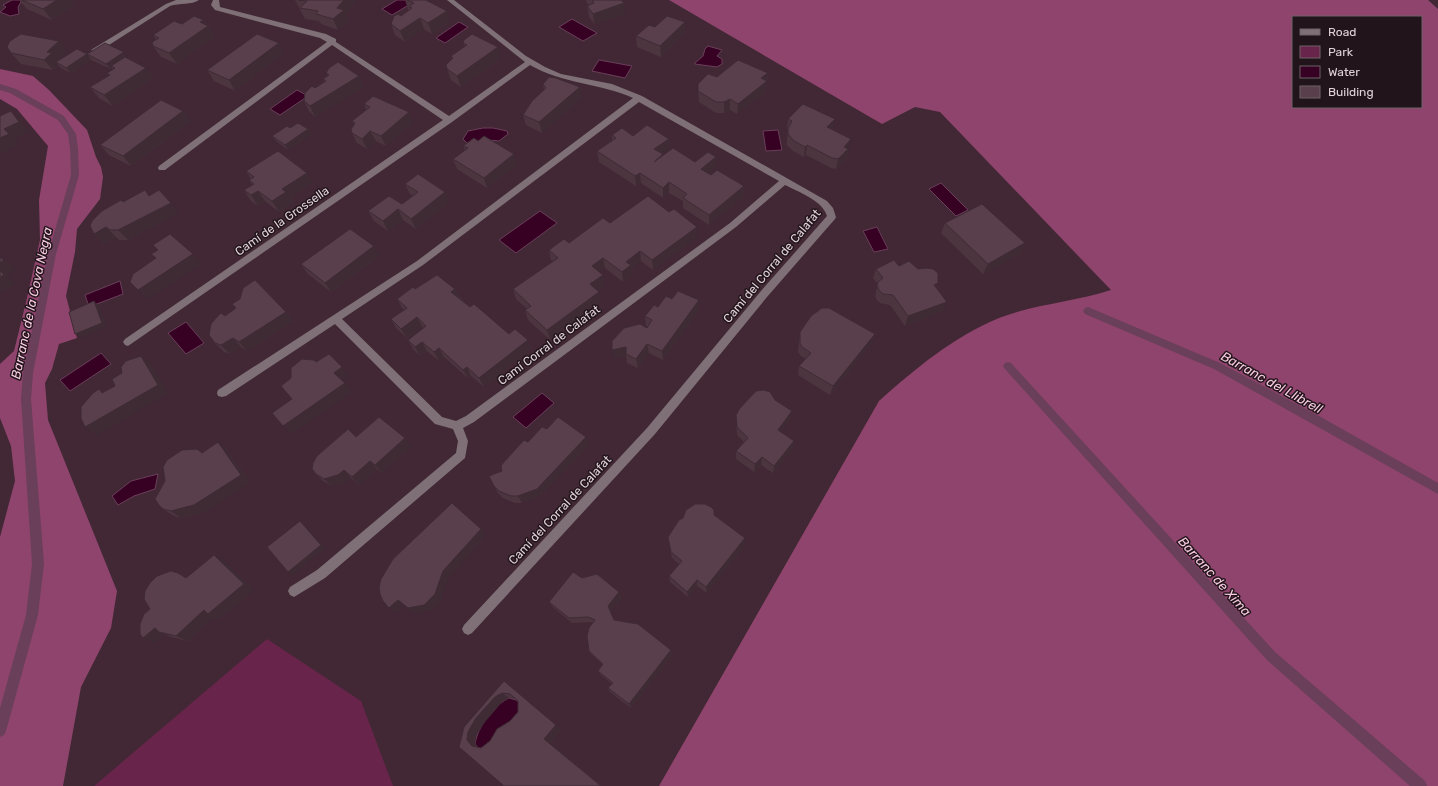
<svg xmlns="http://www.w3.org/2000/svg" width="1438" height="786" font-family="Rubik,sans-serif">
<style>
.green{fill:#68244b}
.forest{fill:#8f446d;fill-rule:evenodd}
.water{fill:#360123;stroke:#6a3f5a}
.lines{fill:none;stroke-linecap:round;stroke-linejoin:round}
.stream{fill:#6a3f5a;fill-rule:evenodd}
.minor{fill:#7e7076;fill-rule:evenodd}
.wall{fill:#4d3540;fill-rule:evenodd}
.shaded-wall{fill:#3e2b34}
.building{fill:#593e4b;stroke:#3e2b34;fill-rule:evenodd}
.labels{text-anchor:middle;stroke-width:3;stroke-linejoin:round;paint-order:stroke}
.street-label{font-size:12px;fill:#e2d1d9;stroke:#21151b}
.water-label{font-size:13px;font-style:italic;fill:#f8cbe0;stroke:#21151b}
</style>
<rect width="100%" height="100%" fill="#422835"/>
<path class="green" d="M267 639 361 701 393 786H94Z"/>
<path class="forest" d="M669 0H1428L1438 9V786H659L879 401C915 369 953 337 999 318 1035 304 1074 302 1111 290L940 112 915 107 882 124ZM1293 17H1421V107H1293Z
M0 69 33 76 49 90 87 130 96 157 101 167 103 177 100 199 77 229 75 252 66 296 77 338 59 344 52 369 45 383 48 420 117 591 111 628 81 687 63 786H0V537L15 481 11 446 0 418V364L14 351 27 298 40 240 39 200 48 146 17 109 0 99Z"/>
<path class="water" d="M12 0H22L18 7 19 14 10 16 0 12 6 7 3 5Z
M397 0H417L392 15 382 9Z
M572 19 597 33 583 41 559 27Z
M459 22 468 27 445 43 436 38Z
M708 46 722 50 717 56 722 59V64L717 67 695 64V63L703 56 705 49Z
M599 60 632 66 625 78 592 71Z
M297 90 308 96 280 115 270 109Z
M483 128H493L507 131 508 134 499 141 489 140 468 144 463 139 468 131Z
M778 130 782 150 766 151 763 131Z
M941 183 968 210 956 216 929 189Z
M540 211 557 223 516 253 499 240Z
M877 227 888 249 874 252 863 231Z
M120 281 123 294 89 307 85 295Z
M186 322 204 343 186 354 168 333Z
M101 353 111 364 70 391 60 380Z
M542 393 554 403 526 428 513 417Z
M158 474 155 489 134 496 118 505 112 496 131 481Z
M509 698 516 700 524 706V717L480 750 475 744C478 726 493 706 509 698Z"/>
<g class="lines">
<path class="stream" d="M0 84 16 89 64 116 76 134 78 148 79 175 56 254 33 373 31 399 44 564 38 615 6 731 4 735 0 737V708L26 615 32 564 21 399 23 373 48 254 71 175 70 148 68 134 58 120 10 93 0 90Z
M1088 307 1220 363 1319 416 1438 483V494L1214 369 1085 314 1083 311 1085 308Z
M1008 362 1011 363 1275 652 1425 781 1427 786H1410L1267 660 1005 369 1003 366 1005 363Z"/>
<path class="minor" d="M176 0H199C192 5 179 3 170 6L98 52H95L91 50 166 4Z
M213 0H219L220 7 326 34 336 39V42L449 116 525 62 447 0H454L526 56 545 67 561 74 612 84 642 96 827 201 833 208 836 217 835 219 767 297 655 434 472 633 468 635 464 633 462 629 464 625 647 428 761 291 827 216C823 201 799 192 785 185L736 227 474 422 463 428 468 441 465 458 325 578 294 597 290 595 288 591 290 587 317 570 456 453 458 441 453 429 435 424 335 324 226 396 222 397 218 396 217 393 218 390 417 261 633 98C600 83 562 84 530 65L452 122 128 346 125 345 123 342 125 339 443 120 332 45 165 170H159L158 168 159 166 327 42 320 38 215 10 211 5ZM639 102 779 181 730 223 466 416 456 421 442 417 342 319 423 265Z"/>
</g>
<path class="wall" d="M19 0H71L75 5 52 20 27 9Z
M295 0H357L346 14 349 21 338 30 321 24 319 21 305 19Z
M405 0H426L450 22 432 34 424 29 405 42 395 35 391 24 401 16 410 10 408 9Z
M586 0H621L625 14 594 24 589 17 587 6 589 5 587 3Z
M204 20 215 36 177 64 161 57 153 46 156 40 153 35 182 24Z
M685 22V33L661 57 637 47 636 36 655 27Z
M463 43 501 58 461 87 451 80 447 69 452 59 451 56 465 47Z
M67 52 58 60 59 61 91 60 71 73 61 68 59 66 53 70 21 64 11 53Z
M284 53 235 91 214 81 207 70Z
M87 54 128 58 154 78 113 106 99 98 90 87 109 76 107 73 113 69 112 68 111 69 91 60Z
M326 73 364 87 315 117 309 111 304 101 315 88 324 82 323 79 328 76Z
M768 73 766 91 737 114 730 110 724 113H716L699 102 698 91 717 77Z
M543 84 582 98 542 133 526 125 523 115 544 90Z
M364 104 413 123 386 146 376 141 367 149 357 143 352 133 354 125 352 121 366 110Z
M788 119 833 130H832L849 149 848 150 846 159 836 169 831 168 806 155 804 157 793 151 787 145V140L788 130 787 129Z
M191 121 131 166 109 155 100 145Z
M290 128 308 129 311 135 288 150 276 141 272 136Z
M612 135 633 136 669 149 662 154 663 156 695 162 716 167 709 173 711 175 744 186 743 197 709 225 683 208V201L669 193 663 198 641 183 636 186 599 162 597 151 612 140Z
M463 146 517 165 487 188 457 169 453 159 465 150Z
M246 171 313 183 290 198 293 203 279 212 265 201 258 206 251 201 244 190 252 185 249 180 251 179Z
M405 184 449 202 416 229 403 220 388 231 374 221 368 211 402 204 413 196 410 194Z
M149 195 179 213 128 240H119L116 237 104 244 94 234 123 202Z
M669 212 697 227V237L653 270 641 261 632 268 633 274 623 282 605 268 599 272 605 285 597 291 601 302 550 340 528 320 525 310 527 309 516 299 513 289 553 261 551 260 549 250 569 243 610 223Z
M945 223 1025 243 1020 253 983 274 941 233Z
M379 256 331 292 308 274 301 264Z
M899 266 936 287 943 311 905 326 890 305 880 303 877 300 875 296 878 284 873 278 876 269Z
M415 289H455L460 298 470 307 509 334 528 340 531 349 484 387 471 376 468 378 444 357 439 361 427 351 420 356 413 349 408 340 423 328 422 326 407 338 396 328 391 319 404 310 402 308 397 299Z
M672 299 699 300V310L663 360 649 353 638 368 627 363 626 356 614 359 647 328 648 326H646L645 316 658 307Z
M232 304 286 312 293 321 247 351 241 347 230 354 224 352 215 343 225 316 236 309Z
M800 332 872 343 830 395 798 375 799 366 806 359 801 356 798 352 799 341Z
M775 400 790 419 781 432 794 441 793 448 773 473 761 465 754 472 736 459V451L744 442 737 435 736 415Z
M356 437 411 446 382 473 377 469 359 485 351 478 345 483 332 486 323 481 316 474Z
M528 442 589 445 540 496 522 503H515L503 498 498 493 494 486Z
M227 450 250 482 205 512 181 518 174 516 163 509 202 453Z
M714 515 745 538V545L707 593 697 586 688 597 670 582 669 576 679 564 672 558 668 537Z
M224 561 254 590 219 619 214 617 188 641 171 637 165 634 155 643 150 609 187 577Z
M582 578 622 598 610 611 614 620 671 650 672 655 631 708 610 692 608 688 612 684 601 675 598 671 603 665 592 655 589 651 593 623 591 622 572 623 553 607 549 602Z
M504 681 561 730 550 743 602 786H503V785L459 747ZM509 698 516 699 518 701V712L510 721 490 741 481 748 478 747 475 744 476 736 484 723 502 702Z"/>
<path class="shaded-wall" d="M57 0H71L75 5 52 20 43 9Z
M344 0H357L346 14 349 21 338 30 333 19 337 8Z
M624 3 625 14 594 24 593 14Z
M447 11 450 22 432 34 428 23Z
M420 18 424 29 405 42 400 31Z
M204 20 208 26 215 36 177 64 169 53 200 22Z
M685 22V33L661 57 660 46Z
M59 41 67 52 58 60 61 64 56 62 59 66 53 70 44 60 47 52Z
M279 43 284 53 235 91 229 80Z
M498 47 501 58 461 87 457 76Z
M124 52 128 58 114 68 111 66 112 68 111 69 106 64Z
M87 54 91 60 71 73 66 68Z
M146 68 154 78 113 106 104 95Z
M768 73 766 91 737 114 738 104 761 78Z
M359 76 364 87 315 117 310 106Z
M580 87 582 98 542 133 539 122Z
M730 99V110L724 113V102Z
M11 111 21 122 29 132 14 139 19 144 0 154V138Z
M183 111 191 121 131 166 123 156Z
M409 112 413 123 386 146 381 136Z
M835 119 833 130 825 138 827 127Z
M308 129 311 135 288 150 285 145Z
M370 131 376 141 367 149 362 139Z
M669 139V149L655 160 654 149Z
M851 139 846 159 836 169 838 159 844 147Z
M807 145 806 155 804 157 805 147Z
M514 154 517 165 487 188 484 178Z
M716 157V167L702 179 701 169Z
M307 173 313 183 290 198 293 203 279 212 272 201 282 189Z
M640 173 641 183 636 186 635 176Z
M669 182V193L663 198V188Z
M744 186 743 197 709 225V215Z
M258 191 265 201 258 206 251 195Z
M445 192 449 202 416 229 411 219Z
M171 203 179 213 128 240 118 230Z
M398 209 403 220 388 231 383 221Z
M106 227 116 237 104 244 94 234Z
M697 227V237L653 270 652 260Z
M1025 243 1020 253 983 274 988 264Z
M374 246 379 256 331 292 325 283Z
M640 251 641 261 632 268 633 274 623 282 622 272 626 262Z
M193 254 201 264 148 299 138 290Z
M0 256 16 270 8 274 15 284 0 293Z
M603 258 605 268 594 276 592 266Z
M603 275 605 285 592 294 590 284Z
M455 289 460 298 451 292Z
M599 292 601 302 550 340 547 330Z
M699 300V310L663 360 662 351Z
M94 301 99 306 107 327 81 338 75 334Z
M947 302 943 311 905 326 908 316Z
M286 312 293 321 247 351 239 342Z
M417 317 422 326 407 338 401 329Z
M875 334 872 343 830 395 833 386Z
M233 338 241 347 230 354 221 345Z
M528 340 531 349 484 387 479 378Z
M422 342 427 351 420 356 415 347Z
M647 344 649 353 638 368 636 359Z
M626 347V356L614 359 612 350Z
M439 348 444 357 439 361 434 352Z
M141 356 151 364 168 393 97 435 85 427Z
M342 367 349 376 341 381 334 373Z
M467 367 471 376 468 378 463 370Z
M345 383 352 392 291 434 283 426Z
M792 411 790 419 777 438 778 430Z
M586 437 589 445 540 496 522 503 518 496Z
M405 438 411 446 382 473 375 465Z
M794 441 793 448 773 473 774 466Z
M218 442 227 450 250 482 205 512 181 518 171 511Z
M762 457 761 465 754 472 755 464Z
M370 461 377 469 359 485 352 477Z
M344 470 351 478 345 483 332 486 324 479Z
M300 521 304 524 325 548 293 575 288 572Z
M481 529 486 536 449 577 441 600 431 610 414 614 408 608 443 571Z
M745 538V545L707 593 706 587Z
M214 555 224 561 254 590 219 619 214 617 188 641 176 636Z
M697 580V586L688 597 687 592Z
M619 592 622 598 610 611 608 606Z
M398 600 404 605 396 613 389 608Z
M155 628 159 632 165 634 155 643 143 638Z
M671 650 672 655 631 708 629 704Z
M502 693 509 698 502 702 484 723 476 736 475 744 480 750 472 746 467 740 468 732 476 718 495 697Z
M556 725 561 730 550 743 602 786 544 739Z"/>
<path class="building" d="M22 0H57L43 9Z
M298 0H344L337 8 344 10 333 19 316 14 318 11 300 8 307 1Z
M407 0H426L447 11 428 23 420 18 400 31 391 24 394 16 398 14 401 16 412 8 409 7 414 3Z
M592 0H621L624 3 593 14 587 6 594 3Z
M194 16 204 20 200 22 208 26 169 53 153 46 152 42 159 38 153 35 174 21 182 24Z
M667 16 685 22 660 46 636 36 649 25 655 27Z
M21 34 59 41 47 52 52 53 44 60 11 53 7 47 10 41Z
M257 34 279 43 229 80 207 70Z
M472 34 498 47 457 76 447 69 446 65 453 58 451 56 467 45 463 43 464 40Z
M105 43 124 52 106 64 87 54Z
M77 49 87 54 66 68 56 62Z
M125 57 146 68 104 95 90 87 110 75 107 73 115 68 111 66Z
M738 60 768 73 761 78 767 81 738 104 730 99 724 102H716L698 91V84L708 74 717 77Z
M338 62 359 76 310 106 304 101 305 93 312 86 315 88 326 81 323 79 329 75 326 73 329 68Z
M549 77 556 78 580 87 539 122 523 115 532 101 546 88 543 84Z
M373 96 409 112 381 136 370 131 362 139 352 133 351 129 355 123 352 121 370 107 364 104Z
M161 100 183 111 123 156 100 145Z
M803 104 835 119 827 127 851 139 844 147 848 149 838 159 832 158 807 145 805 147 794 141 788 134V129L792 121 788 119Z
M11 111 19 122 4 129 9 134 0 138V116Z
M298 123 308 129 285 145 272 136 287 126 290 128Z
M647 125 669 139 654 149 663 154 654 162 673 148 695 162 708 152 716 157 701 169 711 175 717 170 744 186 709 215 683 198 687 194 669 182 663 188 640 173 635 176 597 151 616 138 612 135 622 128 633 136Z
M484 136 514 154 484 178 453 159 468 148 463 146 474 138 478 141Z
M278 151 307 173 282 189 286 192 272 201 258 191 251 195 244 190 254 184 249 180 254 177 246 171Z
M418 174 445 192 411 219 398 209 383 221 368 211 389 196 402 204 418 192 405 184Z
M145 190 149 196 159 190 171 203 118 230H110L106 227 94 234 90 226 92 221 102 211 121 200 123 202Z
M648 196 669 212 674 209 697 227 652 260 640 251 626 262 631 265 622 272 603 258 592 266 603 275 590 284 599 292 547 330 525 310 531 306 513 289 558 258 549 250 564 239 569 243 603 218 610 223Z
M982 204 1025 243 988 264 945 223Z
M350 229 374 246 325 283 301 264Z
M170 234 193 254 138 290 130 282 133 274 156 258 151 254 158 250 153 245Z
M0 257 4 260 0 263Z
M894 260 899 266 909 261 918 269 926 268 933 269 938 273V283L934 285 947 302 908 316 893 295 883 294 879 290 877 286 878 282 883 278 876 269Z
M0 270 4 275 0 277Z
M437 275 455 289 451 292 470 307 474 304 509 334 515 329 528 340 479 378 467 367 463 370 439 348 434 352 422 342 415 347 408 340 426 326 417 317 401 329 391 319 407 308 397 299 413 287 415 289Z
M255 280 286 312 239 342 233 338 221 345 215 343 209 335 211 324 216 318 221 313 225 316 236 308 232 304 240 299 243 288Z
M678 291 699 300 662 351 647 344 636 359 626 354V347L612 350V341L624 328 640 324 647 328 652 320 645 316 654 305 658 307 666 296 672 299Z
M94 301 102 323 75 334 69 312Z
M822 308H829L875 334 833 386 799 366 811 353 802 347 800 343V332L811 316Z
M329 354 342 367 334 373 345 383 283 426 272 413 292 399 281 386 291 378V368L302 359 314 360 316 362Z
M141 356 158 385 85 427 81 418V407L93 393 99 389 102 393 115 386 112 379 122 373 121 367 126 361Z
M764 390 770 392 775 400 792 411 778 430 794 441 774 466 762 457 755 464 736 451 748 438 737 427 736 415 740 408 756 391Z
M379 417 405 438 375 465 370 461 352 477 344 470 338 475 324 479 316 474 312 469 313 463 317 456 348 429 356 437Z
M558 417 586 437 537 489 518 496H511L499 491 494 486 489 476 502 471 501 466 504 462 524 440 528 442 542 427 547 429Z
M218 442 241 475 194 505 171 511 163 509 159 505 155 499 165 481 163 467 167 460 182 450 197 449 202 453Z
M452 503 481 529 443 571 435 594 424 605 408 608 398 600 389 608 383 601 380 594 379 587 381 579 393 559Z
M695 504H705L711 507 714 510V515L745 538 706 587 697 580 687 592 669 576 682 561 671 552 668 537 679 520 683 518 686 510Z
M300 521 321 545 288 572 267 547Z
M214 555 244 584 208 614 204 610 176 636 159 632 155 628 143 638 140 634V624L144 614 150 609 144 599 145 591 150 583 157 576 171 571 178 573 186 578Z
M573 572 582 578 597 574 619 592 608 606 614 620 638 624 671 650 629 704 608 688 613 683 598 671 603 664 589 651 587 636 589 628 595 620 588 617 569 618 549 602Z
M504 681 556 725 544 739 601 786H503V785L459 747 464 727ZM502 693 510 694 518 701V712L510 721 497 729 490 741 481 748 472 746 467 740 468 732 476 718 495 697Z"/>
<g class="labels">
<g class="street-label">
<text transform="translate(282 221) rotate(-35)" y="4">Camí de la Grossella</text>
<text transform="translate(772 266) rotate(-50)" y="4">Camí del Corral de Calafat</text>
<text transform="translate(549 345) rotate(-37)" y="4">Camí Corral de Calafat</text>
<text transform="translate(560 510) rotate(-47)" y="4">Camí del Corral de Calafat</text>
</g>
<g class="water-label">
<text transform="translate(31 303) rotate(-78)" y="5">Barranc de la Cova Negra</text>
<text transform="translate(1272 382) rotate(29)" y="5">Barranc del Llibrell</text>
<text transform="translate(1215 576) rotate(48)" y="5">Barranc de Xima</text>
</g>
</g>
<rect x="1292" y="16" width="130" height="92" fill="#21151b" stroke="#6e6067"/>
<rect x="1300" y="29" width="20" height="6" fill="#7e7076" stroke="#6e6067"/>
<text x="1328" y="36" font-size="12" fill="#e2d1d9">Road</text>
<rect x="1300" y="46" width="20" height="12" fill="#68244b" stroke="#6e6067"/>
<text x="1328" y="56" font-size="12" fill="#e2d1d9">Park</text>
<rect x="1300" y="66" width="20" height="12" fill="#360123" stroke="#6e6067"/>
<text x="1328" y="76" font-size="12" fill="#e2d1d9">Water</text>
<rect x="1300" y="86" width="20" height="12" fill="#593e4b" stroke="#6e6067"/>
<text x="1328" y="96" font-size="12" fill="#e2d1d9">Building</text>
</svg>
